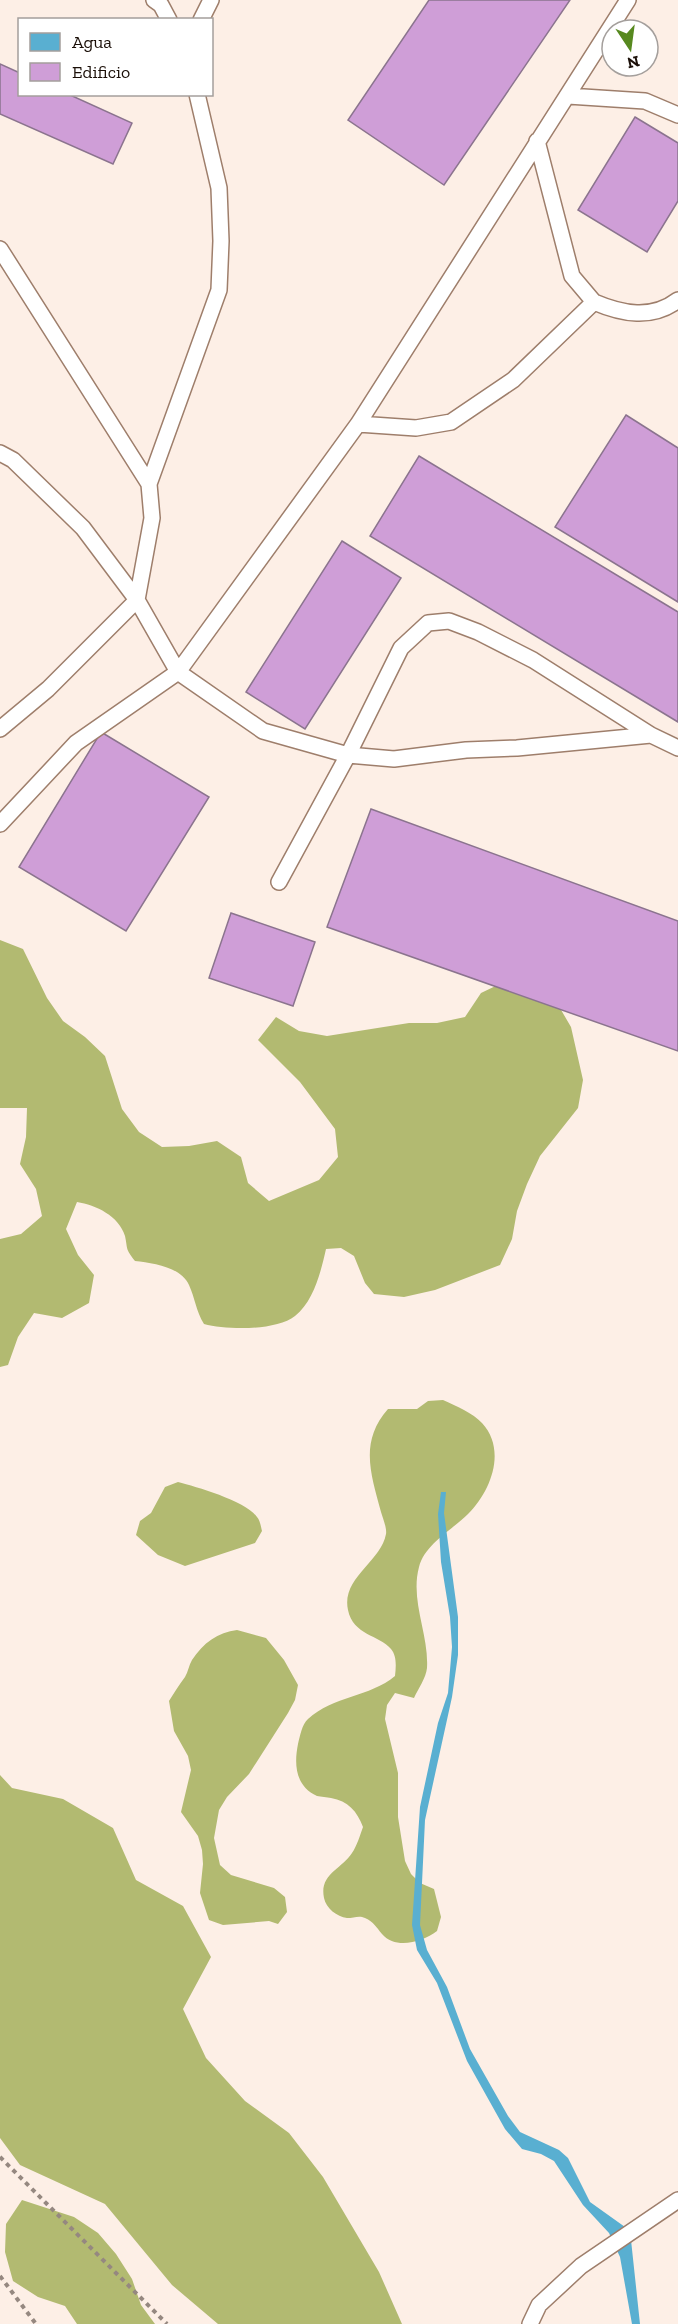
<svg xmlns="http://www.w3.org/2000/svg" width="678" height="2324" font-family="'Zilla Slab',serif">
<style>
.forest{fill:#b2ba71}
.water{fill:#59afd1}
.building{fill:#cf9ed7;stroke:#8b748e;stroke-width:1.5}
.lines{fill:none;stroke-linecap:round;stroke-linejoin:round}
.service-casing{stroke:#9e7e6b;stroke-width:18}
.path{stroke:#958880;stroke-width:4;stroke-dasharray:4.5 4.5;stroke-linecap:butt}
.service{stroke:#fff;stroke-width:15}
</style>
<rect width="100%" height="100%" fill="#fdefe6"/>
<path class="forest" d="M0 940 23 949 47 998 63 1021 85 1037 105 1056 122 1109 139 1132 162 1147 189 1146 217 1141 241 1157 248 1183 269 1201 319 1180 338 1157 335 1129 300 1082 258 1040 276 1017 299 1031 327 1036 409 1023H437L465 1017 481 993 506 981 557 1003 571 1027 583 1080 578 1108 540 1156 527 1184 517 1211 512 1239 500 1265 435 1290 404 1297 374 1294 365 1283 354 1256 341 1248 326 1249C321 1271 314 1301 295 1316 276 1331 227 1330 204 1324 196 1311 195 1298 189 1285 181 1267 153 1263 135 1261 125 1248 128 1250 125 1236 119 1216 96 1205 77 1202L66 1229 78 1255 94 1275 89 1303 62 1318 34 1313 18 1337 8 1365 0 1367V1239L21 1234 42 1216 36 1189 20 1164 26 1137 27 1108H0Z
M443 1400C456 1406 473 1413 482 1423 507 1450 491 1491 468 1514 452 1530 425 1544 419 1567 410 1601 429 1634 427 1668 426 1678 418 1689 414 1698L395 1693 387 1705 385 1719 398 1773V1817L405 1861 411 1874 420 1883 434 1889 441 1917 437 1931C422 1942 396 1950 382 1934 376 1927 374 1922 365 1918 359 1915 354 1918 347 1918 337 1917 326 1908 324 1898 319 1874 342 1869 352 1853 357 1846 360 1835 363 1827 357 1811 348 1801 331 1798 327 1797 321 1797 317 1796 295 1786 294 1764 298 1744 300 1736 302 1724 308 1719 333 1696 370 1697 395 1676 396 1667 397 1656 391 1649 379 1635 353 1635 348 1610 341 1578 381 1562 386 1534 387 1528 383 1519 381 1512 371 1474 359 1442 388 1409H417L428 1401Z
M178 1482C197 1487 246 1501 257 1517 260 1520 261 1527 262 1531L255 1543 185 1566 158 1555 136 1535 140 1521 151 1513 165 1487Z
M237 1630 266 1638 284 1660 298 1685 295 1700 288 1713 249 1774 227 1797 219 1810 214 1838 220 1865 231 1875 274 1888 285 1897 287 1912 278 1924 269 1921 223 1925 209 1920 200 1893 203 1864 202 1850 198 1836 181 1812 191 1770 188 1756 174 1731 169 1701C174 1693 179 1685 185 1677 188 1672 189 1665 192 1660 203 1643 218 1632 237 1630Z
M0 1775 12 1788 63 1799 113 1828 136 1880 183 1906 211 1957 183 2009 206 2058 245 2101 289 2133 323 2177 379 2272 402 2324H218L172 2285 105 2204 20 2165 0 2138Z
M22 2200 74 2217 98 2233 116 2254 132 2279 141 2305 155 2324H77L65 2306 38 2297 13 2281 5 2252 6 2224Z"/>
<path class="water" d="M441 1492H446L444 1513 458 1617V1655L452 1697 425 1820 420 1925 427 1950 447 1987 470 2049 508 2116 520 2132 559 2150 568 2158 590 2202 625 2227 631 2240 640 2324H632L620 2257 609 2233 583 2205 554 2161 541 2154 522 2149 505 2129 467 2061 437 1983 417 1950 412 1925 420 1807 438 1723 448 1693 452 1647 450 1617 441 1562 438 1514Z"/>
<path class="building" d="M429 0H570L444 185 348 120Z
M0 64 20 73V94H68L132 123 113 164 0 114Z
M635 117 678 143V201L647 252 578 210Z
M626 415 678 448V602L555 527Z
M419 456 678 612V722L370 536Z
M342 541 401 578 305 729 246 692Z
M101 732 209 797 126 931 19 867Z
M371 809 678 921V1051L327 927Z
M231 913 315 942 293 1006 209 978Z"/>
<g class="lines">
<defs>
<path id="service" d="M154 0 161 5 169 20
M201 20 211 0
M568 96 645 101 678 115
M537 141 572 276 594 302
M0 249 149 484 152 518 137 600 48 689 0 729
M358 424 628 0
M0 453 13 460 83 528 137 600 178 672 263 731 348 755 394 759 466 750 517 748 651 735
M149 484 219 290 221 241 219 188 197 94
M0 824 76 743 178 672 358 424 416 428 451 422 513 380 594 302C622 314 652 320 678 300
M279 882 348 755 401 648 428 623 449 621 478 632 533 660 651 735 678 748
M530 2324 539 2305 581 2266 678 2200"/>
</defs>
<use href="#service" class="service-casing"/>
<path class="path" d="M0 2157 167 2324
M0 2276 36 2324"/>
<use href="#service" class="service"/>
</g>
<rect x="18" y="18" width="195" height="78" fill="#ffffff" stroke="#a49f9c" stroke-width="1.5"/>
<rect x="30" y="33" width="30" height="18" fill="#59afd1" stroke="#a49f9c" stroke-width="1.5"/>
<text x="72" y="48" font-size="18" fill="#1b0f08">Agua</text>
<rect x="30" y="63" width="30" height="18" fill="#cf9ed7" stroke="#a49f9c" stroke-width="1.5"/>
<text x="72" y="78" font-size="18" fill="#1b0f08">Edificio</text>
<g transform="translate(630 48) rotate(167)"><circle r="28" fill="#ffffff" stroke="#a49f9c" stroke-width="1.5"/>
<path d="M0-4.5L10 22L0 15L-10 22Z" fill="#57891f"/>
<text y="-9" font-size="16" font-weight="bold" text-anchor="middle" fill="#1b0f08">N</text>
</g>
</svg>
